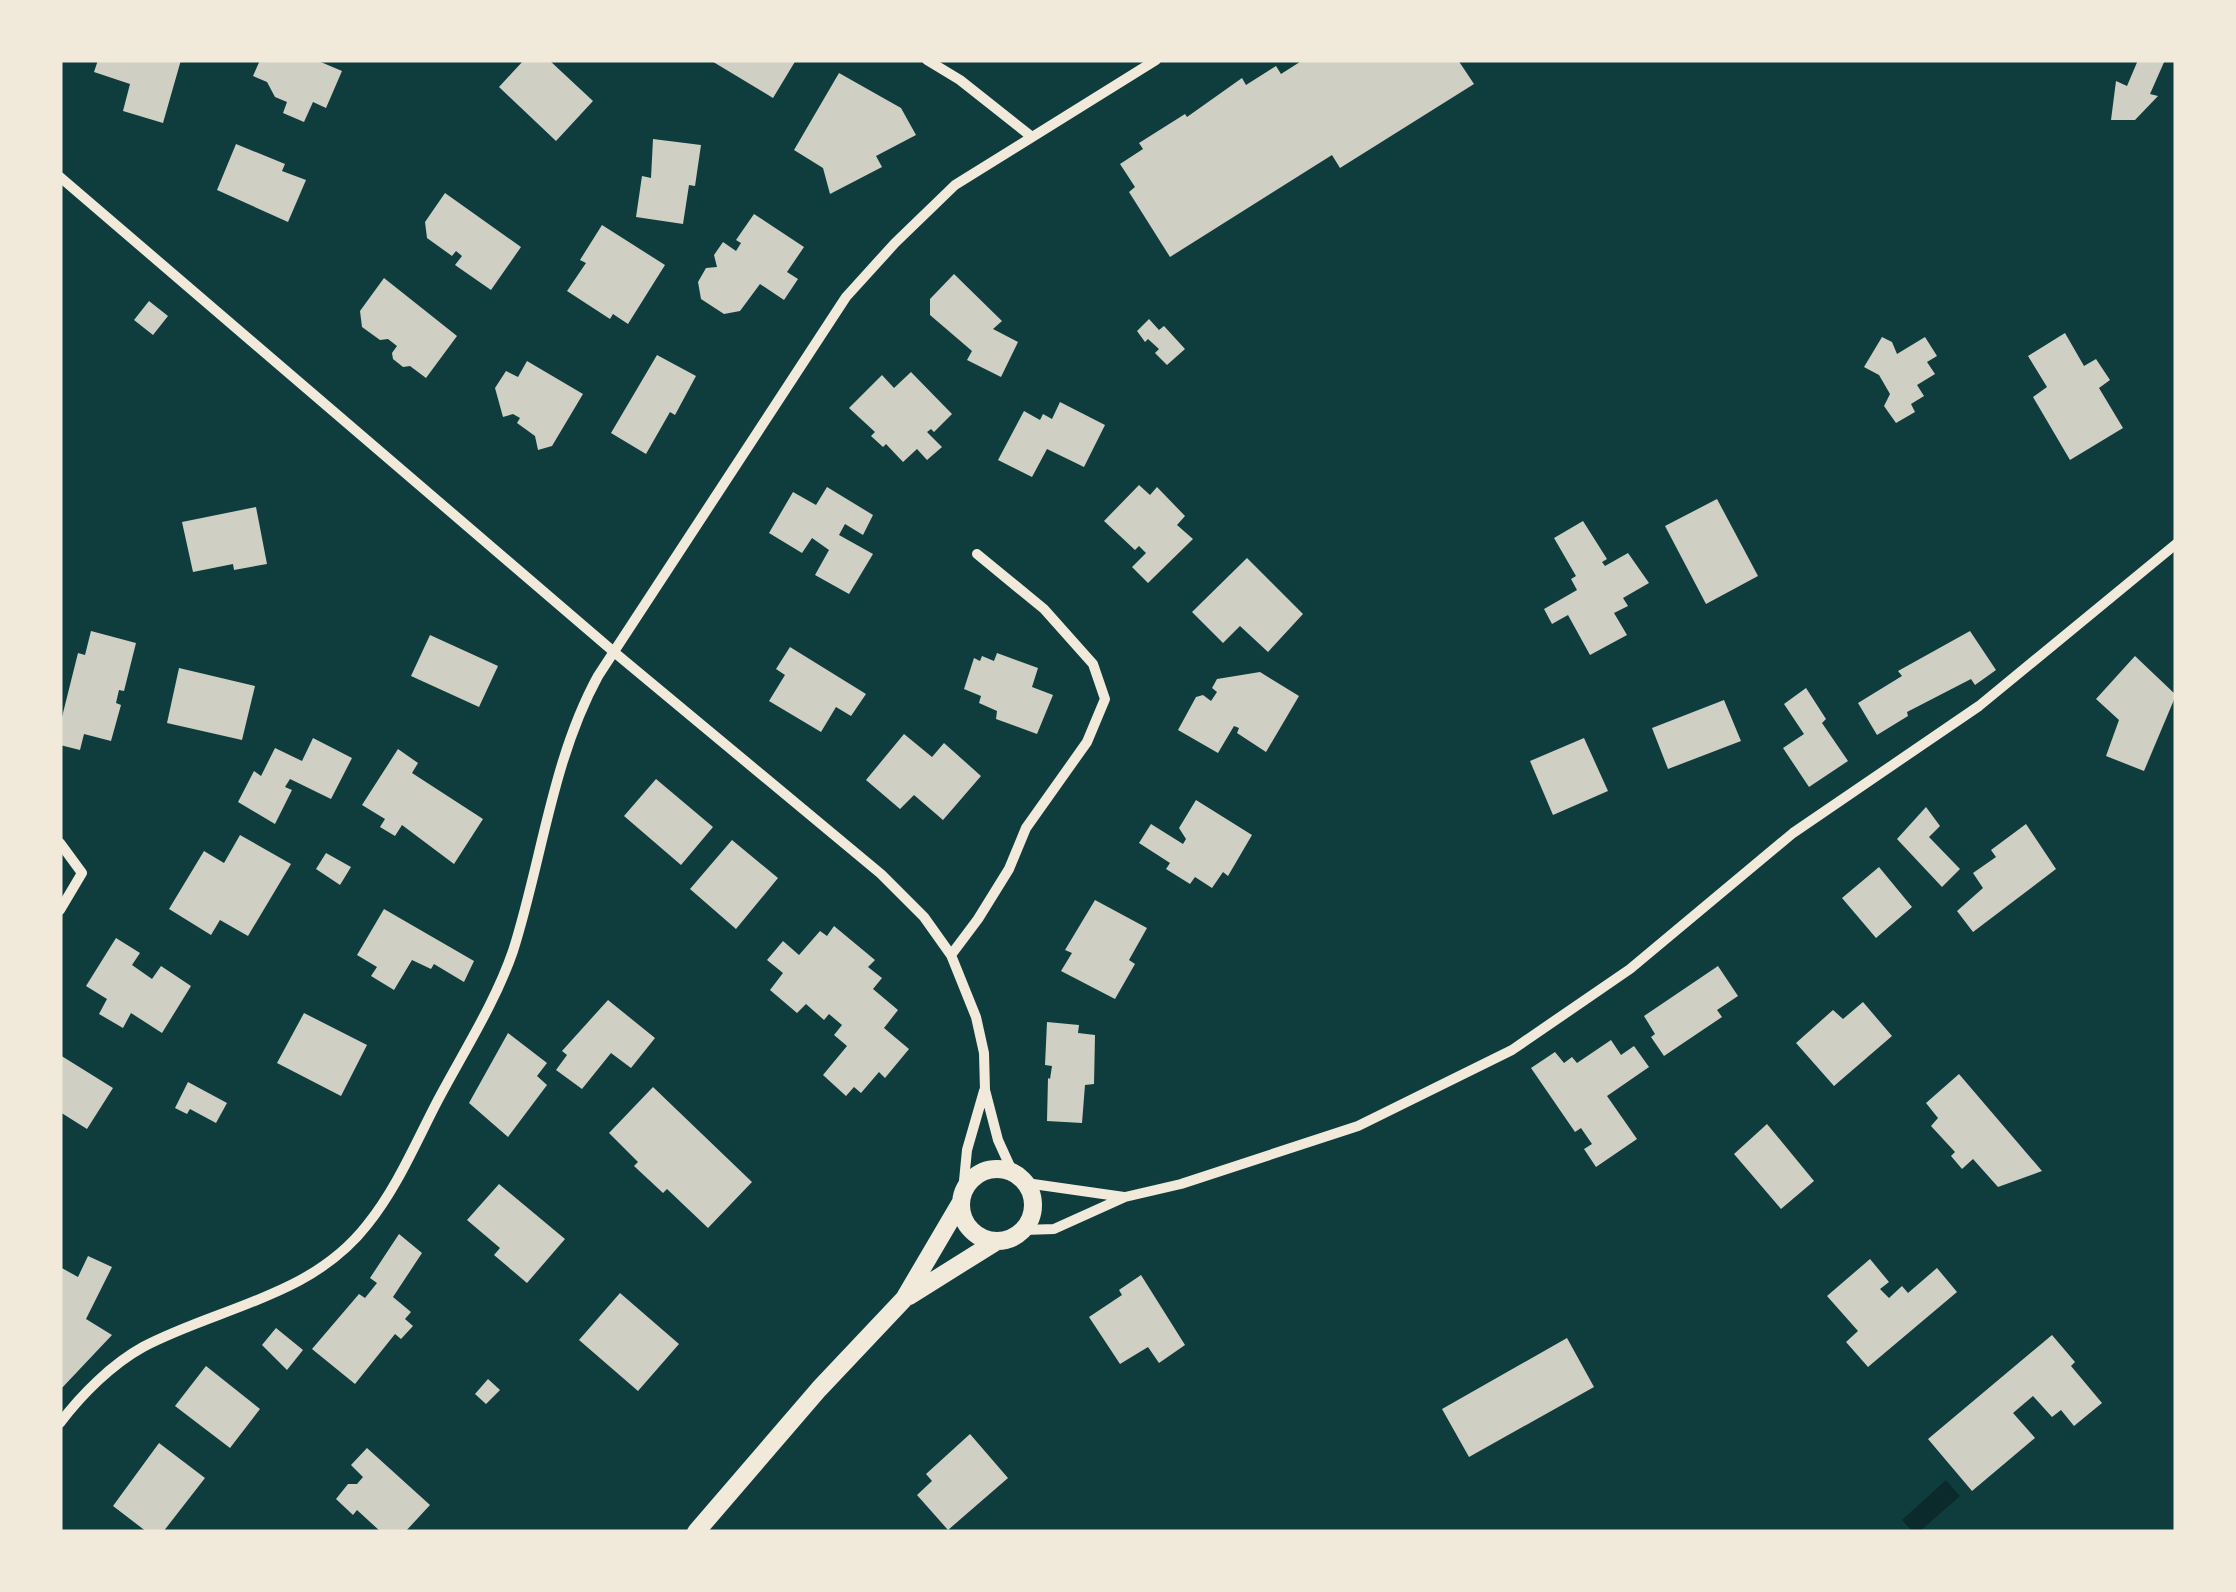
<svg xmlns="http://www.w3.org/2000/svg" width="2236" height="1592" font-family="'Noto Sans',sans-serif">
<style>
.water{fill:#0a2a2b}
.building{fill:#cfcfc3}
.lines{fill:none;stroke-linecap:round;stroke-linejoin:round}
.minor{stroke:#f1e9da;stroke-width:10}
.tertiary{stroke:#f1e9da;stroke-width:18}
</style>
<rect width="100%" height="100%" fill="#0f3d3e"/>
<path class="water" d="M1946 1480 1960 1496 1919 1532H1913L1902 1520Z"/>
<path class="building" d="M98 60H181L163 123 123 111 130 84 94 72Z
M260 60H316L342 71 326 108 313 102 304 122 283 113 287 102 275 97 267 82 253 76Z
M524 60H549L593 101 556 141 499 87Z
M710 60H796L773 98Z
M1303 60H1458L1474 84 1340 168 1332 155 1170 257 1129 192 1135 187 1120 164 1143 149 1139 143 1185 114 1187 117 1242 78 1246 85 1276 66 1281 74Z
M2138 60H2165L2150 94 2158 96 2135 120H2111L2116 81 2127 86Z
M839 73 901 108 916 135 876 156 882 167 830 194 823 168 794 150Z
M653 139 701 145 695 186 689 185 683 224 636 217 642 176 651 178Z
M236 144 285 164 282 171 306 180 288 222 217 190Z
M445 193 521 247 491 290 455 265 462 256 456 251 452 256 427 238 425 222Z
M754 214 804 247 787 272 798 279 784 300 760 284 740 311 724 314 701 299 698 282 706 268 717 267 714 255 723 242 736 251 741 243 736 240Z
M602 225 665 265 628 324 613 314 610 319 567 291 586 263 580 260Z
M954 274 1002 321 993 329 1018 342 1001 377 967 360 972 351 930 315V299Z
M384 278 457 336 426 378 410 366 403 367 393 359 392 353 397 346 388 339 380 340 362 327 360 311Z
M149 301 168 316 153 335 134 320Z
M1149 319 1159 330 1164 326 1185 349 1167 365 1155 353 1159 349 1148 339 1145 342 1137 331Z
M2065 333 2084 366 2096 359 2110 380 2099 388 2123 428 2070 460 2033 397 2047 387 2028 356Z
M1882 337 1892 342 1897 354 1925 337 1937 356 1927 362 1935 374 1917 385 1924 396 1911 404 1915 412 1896 423 1884 406 1890 394 1879 375 1864 367Z
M657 355 696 376 675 415 670 412 646 454 611 433Z
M527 361 583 394 552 446 538 450 535 436 517 423 520 418 513 414 503 417 495 388 506 371 518 377Z
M911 372 952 414 934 432 931 429 927 432 942 447 927 460 917 449 903 462 886 444 883 447 871 436 875 432 849 408 882 375 894 388Z
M1060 402 1105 425 1084 467 1047 449 1032 477 998 460 1024 411 1040 420 1043 414 1052 419Z
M1139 485 1150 495 1157 487 1185 516 1177 525 1193 539 1148 583 1132 567 1146 553 1139 546 1135 550 1104 521Z
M827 487 873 515 863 535 845 524 839 535 873 554 849 594 815 575 829 550 812 538 802 553 769 533 793 492 816 505Z
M1717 499 1758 576 1706 604 1665 526Z
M256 507 267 564 234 570 233 564 193 572 182 522Z
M1583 521 1607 559 1602 562 1605 566 1628 553 1649 583 1623 598 1628 606 1614 613 1627 635 1590 655 1568 615 1552 624 1544 609 1577 590 1571 579 1576 576 1554 538Z
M1247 558 1303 614 1268 652 1240 626 1223 643 1192 612Z
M91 631 136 643 124 691 119 690 116 703 121 705 111 741 84 734 80 750 60 745V725L78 653 85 655Z
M1970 631 1996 670 1975 685 1971 679 1907 712 1908 716 1877 735 1858 703 1902 676 1898 671Z
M430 635 498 666 479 707 411 676Z
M790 647 866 694 851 716 836 707 821 732 769 701 785 675 776 669Z
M997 653 1038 668 1032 687 1053 695 1037 734 996 719 997 711 979 703 981 696 964 689 974 658 980 661 982 656 994 661Z
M2135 656 2176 695 2144 771 2106 756 2119 720 2096 699Z
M179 668 255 686 242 740 167 723Z
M1260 672 1299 696 1266 752 1237 733 1239 728 1234 726 1218 753 1178 730 1196 697 1203 695 1211 701 1217 692 1212 688 1217 679Z
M1806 688 1826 719 1822 723 1848 761 1809 787 1783 748 1804 734 1784 704Z
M1724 700 1741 741 1668 769 1652 728Z
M904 734 932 757 944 743 981 776 943 820 914 795 900 809 866 780Z
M313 738 352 758 331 799 290 779 285 787 292 790 275 824 238 802 254 771 261 776 275 748 302 761Z
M1584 738 1608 791 1553 815 1530 761Z
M398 749 418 763 412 773 483 819 454 864 402 825 395 836 380 827 385 819 362 805Z
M656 779 713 827 681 865 624 816Z
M1196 800 1252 835 1228 876 1223 872 1212 888 1195 877 1190 884 1166 869 1170 863 1139 843 1151 824 1183 844 1186 839 1179 828Z
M1926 807 1940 826 1929 837 1960 869 1942 887 1897 839Z
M2026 824 2056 869 1973 932 1957 911 1983 888 1973 873 1996 857 1991 850Z
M240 835 291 864 248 936 220 920 211 935 169 909 204 851 224 863Z
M732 840 778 878 736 929 690 889Z
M326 853 351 867 340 885 316 869Z
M1879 867 1912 907 1876 938 1842 898Z
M1095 900 1147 928 1129 960 1135 964 1115 999 1061 971 1072 953 1065 950Z
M384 909 474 961 464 982 434 964 431 969 412 960 394 990 371 976 377 967 357 955Z
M834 926 875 960 868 967 882 978 873 989 898 1010 884 1028 909 1049 885 1078 879 1072 861 1093 854 1087 846 1096 823 1075 847 1046 834 1035 842 1025 829 1014 824 1020 806 1004 797 1013 770 990 783 973 767 960 783 941 799 955 820 931 827 936Z
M116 938 140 953 132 965 152 979 161 966 191 986 162 1033 131 1013 123 1028 99 1014 107 999 86 986Z
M1718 966 1738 996 1717 1010 1722 1017 1664 1056 1651 1037 1655 1034 1644 1016Z
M608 1000 655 1038 631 1068 611 1053 582 1089 556 1070 567 1055 562 1051Z
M1863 1002 1892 1036 1834 1086 1796 1043 1833 1010 1843 1019Z
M304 1013 367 1045 341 1096 277 1063Z
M1047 1022 1079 1025 1078 1033 1095 1035 1094 1084 1085 1085 1082 1123 1047 1121 1048 1078 1050 1079 1052 1066 1045 1065Z
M508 1033 547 1063 537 1076 547 1085 508 1137 469 1103Z
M1611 1040 1621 1055 1634 1046 1649 1067 1607 1096 1637 1139 1596 1167 1584 1149 1592 1144 1581 1128 1575 1132 1531 1068 1555 1052 1564 1063 1572 1057 1577 1063Z
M60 1055 113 1088 87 1129 60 1112Z
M1959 1074 2042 1171 1998 1187 1973 1159 1962 1169 1951 1156 1955 1152 1931 1126 1938 1118 1926 1103Z
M188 1082 227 1103 216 1123 190 1109 187 1114 175 1108Z
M653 1087 752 1182 708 1228 667 1189 663 1193 634 1166 638 1162 609 1133Z
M1767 1124 1814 1181 1781 1209 1734 1154Z
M499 1184 565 1239 527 1283 494 1255 500 1248 467 1220Z
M399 1234 422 1253 393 1297 411 1312 405 1319 413 1326 401 1339 395 1334 355 1384 312 1349 359 1294 365 1298 377 1283 370 1278Z
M88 1256 112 1267 86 1319 112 1335 60 1390V1267L78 1277Z
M1870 1259 1889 1282 1880 1289 1889 1298 1902 1286 1908 1293 1937 1268 1957 1292 1868 1367 1846 1342 1858 1331 1827 1296Z
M1141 1275 1185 1345 1159 1363 1148 1347 1120 1364 1089 1317 1122 1295 1119 1290Z
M620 1293 679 1344 638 1391 579 1340Z
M276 1328 303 1350 287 1370 262 1345Z
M2052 1335 2075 1362 2071 1366 2102 1403 2074 1426 2061 1410 2052 1417 2033 1396 2013 1413 2035 1438 1972 1491 1928 1439Z
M1567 1338 1594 1387 1469 1457 1442 1409Z
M206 1366 260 1409 230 1448 175 1406Z
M488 1379 500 1390 486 1404 475 1394Z
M970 1434 1008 1478 948 1530 917 1495 932 1481 926 1474Z
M159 1443 205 1478 163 1532H147L113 1506Z
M367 1448 430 1505 405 1532H381L357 1510 353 1515 336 1499 348 1484H357L363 1477 351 1465Z"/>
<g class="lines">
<path class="minor" d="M927 60 960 80 1032 137
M60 177 614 652 881 874 924 917 951 955 976 1017 984 1053 985 1090 998 1140 1013 1173
M60 843 82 873 60 910
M951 955 978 919 1009 869 1026 828 1087 742 1105 699 1093 664 1044 609 977 554
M1026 1183 1124 1197
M963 1191 967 1150 984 1091
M1024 1230 1054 1229 1125 1197 1181 1184 1358 1126 1512 1050 1630 969 1793 833 1979 706 2176 544
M60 1423C81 1395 112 1364 143 1347 219 1307 311 1297 367 1225 397 1188 416 1142 438 1100 464 1051 495 1003 513 951 542 860 552 760 598 676L846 297 895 243 955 185 1156 60"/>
<path class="tertiary" d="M961 1205a36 36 0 1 1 72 0a36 36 0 1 1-72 0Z
M909 1296 997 1241
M696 1532 819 1389 904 1299 961 1202"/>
</g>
<rect width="2236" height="1592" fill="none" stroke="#f1e9da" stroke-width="125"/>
</svg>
